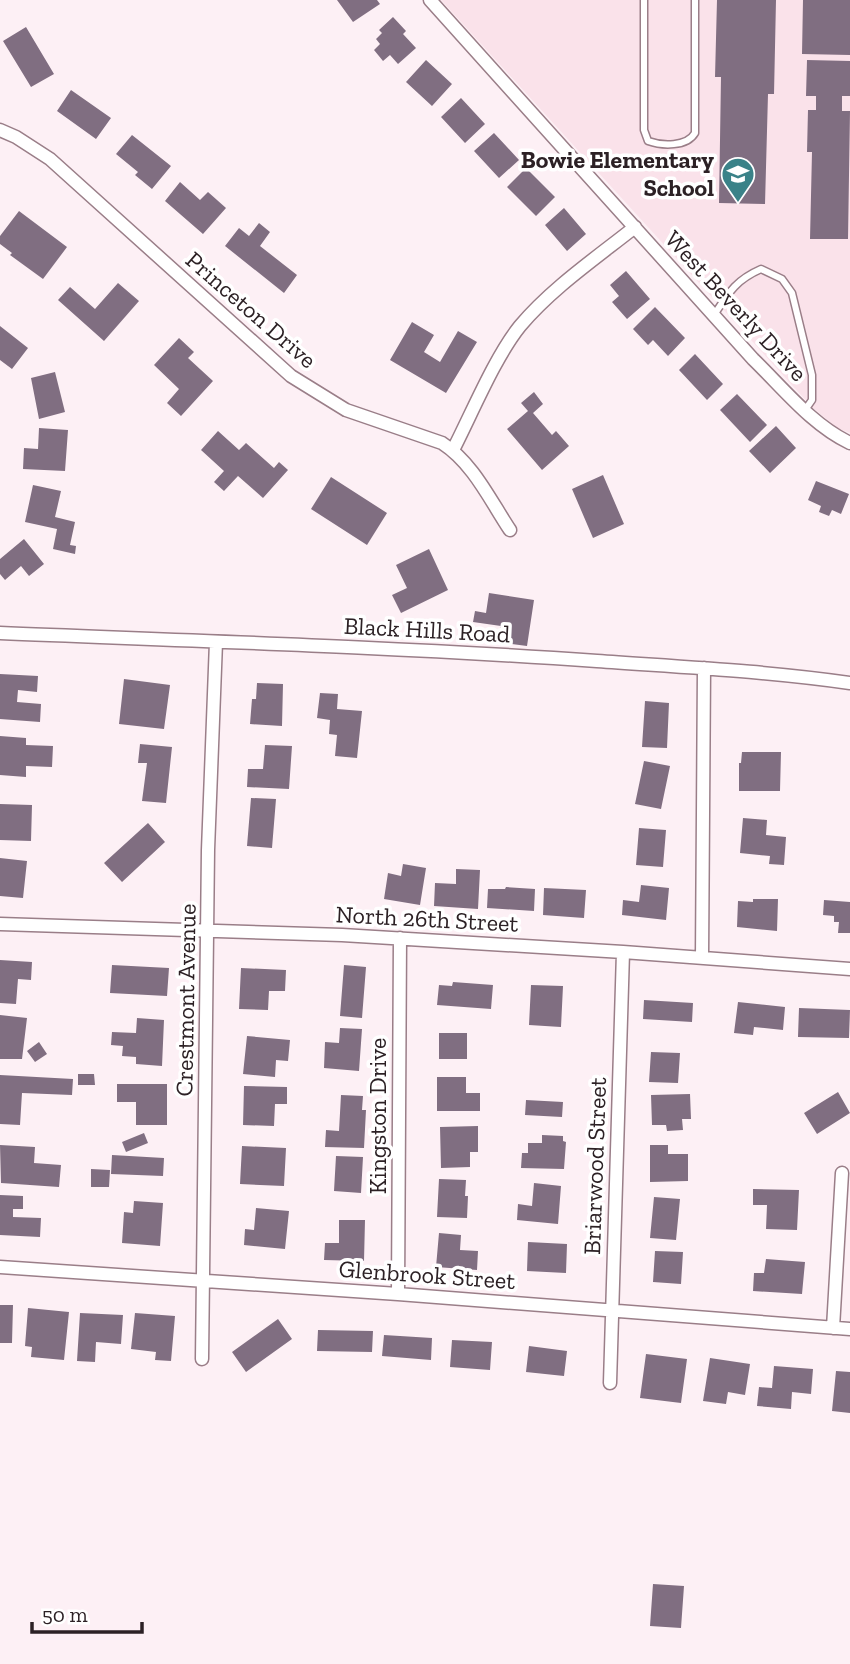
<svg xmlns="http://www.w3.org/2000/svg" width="850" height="1664" font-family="'Zilla Slab',serif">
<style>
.built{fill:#fae2ea}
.building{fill:#806e81}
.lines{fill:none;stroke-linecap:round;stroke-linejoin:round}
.lane-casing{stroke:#9a7e88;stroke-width:9}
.street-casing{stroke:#9a7e88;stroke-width:15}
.lane{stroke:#fff;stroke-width:6}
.street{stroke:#fff;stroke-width:12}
.labels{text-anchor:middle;stroke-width:7;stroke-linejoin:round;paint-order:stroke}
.poi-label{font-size:24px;font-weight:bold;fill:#2c2125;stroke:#fff;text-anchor:end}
.street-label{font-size:24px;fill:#2c2125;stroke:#fff}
</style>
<rect width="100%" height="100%" fill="#fdf0f5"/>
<path class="built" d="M441 0H850V433L837 428 812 407Z"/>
<path class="building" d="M337 0H377L380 4 353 22Z
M717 0H776L774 94H768L765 204 719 203 721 77H715Z
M803 0H850V55L802 54Z
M393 17 406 31 403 34 416 48 398 64 390 55 383 61 374 50 380 44 376 39 382 33 379 30Z
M26 27 54 74 31 87 3 41Z
M426 60 452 84 432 106 406 82Z
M807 60 850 61V96H842V111H850L848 239H810L812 152H807L808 110H816V96H806Z
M71 90 111 118 96 139 57 111Z
M461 98 485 124 465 143 441 117Z
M494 133 519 160 499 178 474 151Z
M132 135 171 166 152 189 135 175 138 172 116 154Z
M526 168 555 197 536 216 507 187Z
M180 182 200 200 208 192 226 208 203 234 165 201Z
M564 208 586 234 567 251 545 225Z
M19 211 67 247 43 279 10 255 12 253 0 244V236Z
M259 223 270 232 260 246 297 275 284 293 225 246 239 228 249 236Z
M626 271 650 299 627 319 612 302 619 296 610 285Z
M118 283 139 301 104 341 58 300 70 287 95 309Z
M655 307 685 338 668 356 653 340 648 345 633 329Z
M412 322 434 335 424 352 440 362 458 331 477 342 446 393 390 360Z
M0 326 28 348 12 369 0 360Z
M179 338 194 352 188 358 213 381 181 416 167 403 179 389 154 365Z
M695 354 723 384 707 400 679 370Z
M55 372 65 412 39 419 31 378Z
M534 392 543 404 533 413 552 435 556 431 569 446 542 470 507 429 528 411 521 403Z
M737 394 767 425 750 442 720 410Z
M776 426 796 448 770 473 749 451Z
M39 428 68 430 65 471 23 469 24 448 38 449Z
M218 431 239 450 246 443 274 468 279 462 288 470 263 498 238 476 224 491 214 482 224 471 201 450Z
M603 475 624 524 593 538 572 489Z
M331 477 387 513 367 545 311 509Z
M816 481 849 494 841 514 832 510 829 516 819 512 821 506 808 500Z
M33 485 61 491 55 517 75 522 70 545 76 546 75 554 53 549 57 529 25 522Z
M24 539 44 564 29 576 21 566 5 580 0 574V559Z
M429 549 448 590 401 613 392 595 407 588 396 565Z
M489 593 534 600 527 646 498 642 501 626 473 622 475 611 486 613Z
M0 674 38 676 37 692 18 690 17 702 41 704 40 722 0 719Z
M124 679 170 685 164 729 119 724Z
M257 683 283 684 282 726 250 724 252 699H256Z
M320 693 338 694 337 709 362 711 357 758 335 756 337 735 329 734 330 720 317 718Z
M645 701 669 703 667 748 642 747Z
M0 736 26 738V745L53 746 52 767 26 766V777L0 775Z
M140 744 172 747 166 803 142 801 147 763H138Z
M265 745 292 746 289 789 247 787 248 769H263Z
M742 752H781L780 791H739V763H741Z
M644 761 670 766 661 809 635 804Z
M251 798 276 799 272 848 247 846Z
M0 804 32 805 31 841 0 840Z
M743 818 767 820 766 835 786 837 784 865 769 864 770 856 740 853Z
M148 823 165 842 122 882 104 863Z
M639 828 666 830 663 867 636 865Z
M0 858 27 861 23 898 0 896Z
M403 864 426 868 420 905 384 899 388 873 401 876Z
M456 869 480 870 478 909 434 906 435 883 456 884Z
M641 885 669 888 666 920 622 915 623 900 639 902Z
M506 887 535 889 534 911 487 908 488 889H505Z
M544 888 586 890 584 918 543 915Z
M753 899H778L777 931 737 927 738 901 753 902Z
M824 900 850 902V933H838L839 922H834V916L823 915Z
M0 960 32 962 31 980 18 979 16 1004 0 1003Z
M112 965 169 968 167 996 110 993Z
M344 965 366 967 362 1018 340 1016Z
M241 968 286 970 285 991H269L268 1010 239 1009Z
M453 982 493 985 491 1009 437 1005 439 985 452 986Z
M531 985 563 986 561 1027 529 1025Z
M644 1000 693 1003 692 1022 643 1019Z
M738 1002 785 1007 783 1030 754 1027 753 1035 734 1033Z
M799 1008 850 1010 849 1038 798 1037Z
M0 1015 27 1018 22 1059H0Z
M137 1018 164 1020 162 1066 136 1064V1057L122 1056 123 1046 111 1045 112 1032 136 1033Z
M340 1028 362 1029 359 1071 324 1068 325 1042 339 1043Z
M439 1033H467V1059H439Z
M247 1036 290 1040 288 1061 276 1060 275 1077 243 1074Z
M39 1042 47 1054 35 1062 27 1051Z
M651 1052 680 1053 678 1083 649 1082Z
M78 1074H94L95 1085H78Z
M0 1075 73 1079 72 1095 22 1093 20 1125 0 1124Z
M437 1077H466V1093H480V1111H437Z
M117 1084H167V1125H136V1102H117Z
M244 1086 287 1087V1104H275L274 1126 243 1125Z
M838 1092 850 1113 817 1134 804 1113Z
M690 1094 691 1119H682L683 1130 667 1131 666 1125H652L651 1095Z
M341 1095 363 1096 362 1110H366L364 1148 325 1147 326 1130 339 1131Z
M526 1100 563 1102 562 1117 525 1115Z
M478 1126V1152H470V1167L441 1168 440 1127Z
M144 1133 148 1143 126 1152 122 1142Z
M542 1135 563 1136V1141L566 1142 564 1169 521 1168 522 1153H528V1143H542Z
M0 1145 35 1147 34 1163 61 1165 59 1187 1 1183Z
M650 1145H668V1154H688V1181L650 1182Z
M242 1146 286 1148 284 1186 240 1184Z
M112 1155 164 1158 163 1176 111 1174Z
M336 1156 363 1157 361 1193 334 1191Z
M91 1169 110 1170 109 1187H91Z
M439 1179 466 1180 465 1196H468L467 1218 437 1217Z
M534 1183 561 1186 558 1224 517 1220 518 1204 532 1206Z
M753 1189 799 1190 797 1230 766 1229 767 1205H753Z
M0 1195 23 1196V1209H13V1217L41 1218 40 1237 0 1235Z
M654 1197 680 1199 676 1240 650 1238Z
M134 1201 163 1203 160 1246 122 1243 124 1212 133 1213Z
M256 1208 289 1211 285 1249 244 1245 245 1229 254 1230Z
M339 1220H365L364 1261 324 1260 325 1243H339Z
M439 1233 461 1235 460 1250 478 1251 477 1270 436 1267Z
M528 1242 567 1244 566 1273 527 1271Z
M655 1251 683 1252 681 1284 653 1282Z
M766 1259 805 1262 802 1294 753 1291 754 1273H764Z
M0 1305H13L12 1343H0Z
M28 1308 69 1312 64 1360 31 1357 32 1347 25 1346Z
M80 1313 123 1315 121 1344 96 1342 95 1362 77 1361Z
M135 1313 175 1316 171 1361 155 1360 156 1352 131 1349Z
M278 1319 292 1339 246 1372 232 1352Z
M318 1330 373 1331 372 1352 317 1351Z
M384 1335 432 1338 431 1360 382 1356Z
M452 1340 492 1342 490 1370 450 1367Z
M529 1346 567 1351 564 1376 526 1372Z
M646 1354 687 1359 681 1403 640 1398Z
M710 1358 750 1364 745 1395 728 1392 726 1404 703 1401Z
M774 1366 813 1369 811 1394 792 1392 791 1409 757 1406 759 1387 772 1388Z
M836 1371 850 1372V1413L832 1411Z
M653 1584 684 1586 681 1628 650 1626Z"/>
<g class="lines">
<defs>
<path id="lane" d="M644 0V130L648 141C662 146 687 147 695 133V0
M714 315C729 292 736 280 761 269L782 279 792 293 812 375V400L805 410"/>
<path id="street" d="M430 0 753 359C783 388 812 425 850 443
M0 130 16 137 50 159 291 376 346 410 442 443C473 463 490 500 510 530
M453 450C472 413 495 357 520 326 552 288 596 258 635 227
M0 633C199 641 398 647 597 661 681 667 766 671 850 683
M0 924 342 935 623 952 850 969
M702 958 704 668
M0 1267 398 1294 850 1329
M398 1294 400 938
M833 1328 842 1173
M202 1359 208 850 216 642
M610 1383 623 952"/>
</defs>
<use href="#lane" class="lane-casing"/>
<use href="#street" class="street-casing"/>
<use href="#lane" class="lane"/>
<use href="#street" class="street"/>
</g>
<defs>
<symbol id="school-pin" viewBox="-11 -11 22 30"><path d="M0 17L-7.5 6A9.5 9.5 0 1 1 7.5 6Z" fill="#3a8288" stroke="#fff"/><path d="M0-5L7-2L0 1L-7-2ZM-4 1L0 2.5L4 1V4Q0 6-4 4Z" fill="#fff"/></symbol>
</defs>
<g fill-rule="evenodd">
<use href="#school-pin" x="719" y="155" width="38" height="52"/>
</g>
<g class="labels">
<g class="poi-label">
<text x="714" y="168">Bowie Elementary<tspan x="714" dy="28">School</tspan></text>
</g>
<g class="street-label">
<text transform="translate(736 306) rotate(47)" y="8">West Beverly Drive</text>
<text transform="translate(251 310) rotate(41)" y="8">Princeton Drive</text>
<text transform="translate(427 630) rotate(3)" y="8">Black Hills Road</text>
<text transform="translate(427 919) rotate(3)" y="8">North 26th Street</text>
<text transform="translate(186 1000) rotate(-89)" y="8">Crestmont Avenue</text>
<text transform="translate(378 1116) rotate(-90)" y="8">Kingston Drive</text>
<text transform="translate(595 1166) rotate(-88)" y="8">Briarwood Street</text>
<text transform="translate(427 1275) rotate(4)" y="8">Glenbrook Street</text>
</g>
</g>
<path d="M32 1622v10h110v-10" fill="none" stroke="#2c2125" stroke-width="3.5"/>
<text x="42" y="1622" font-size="21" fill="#2c2125" stroke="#ffffff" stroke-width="5" paint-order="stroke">50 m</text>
</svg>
